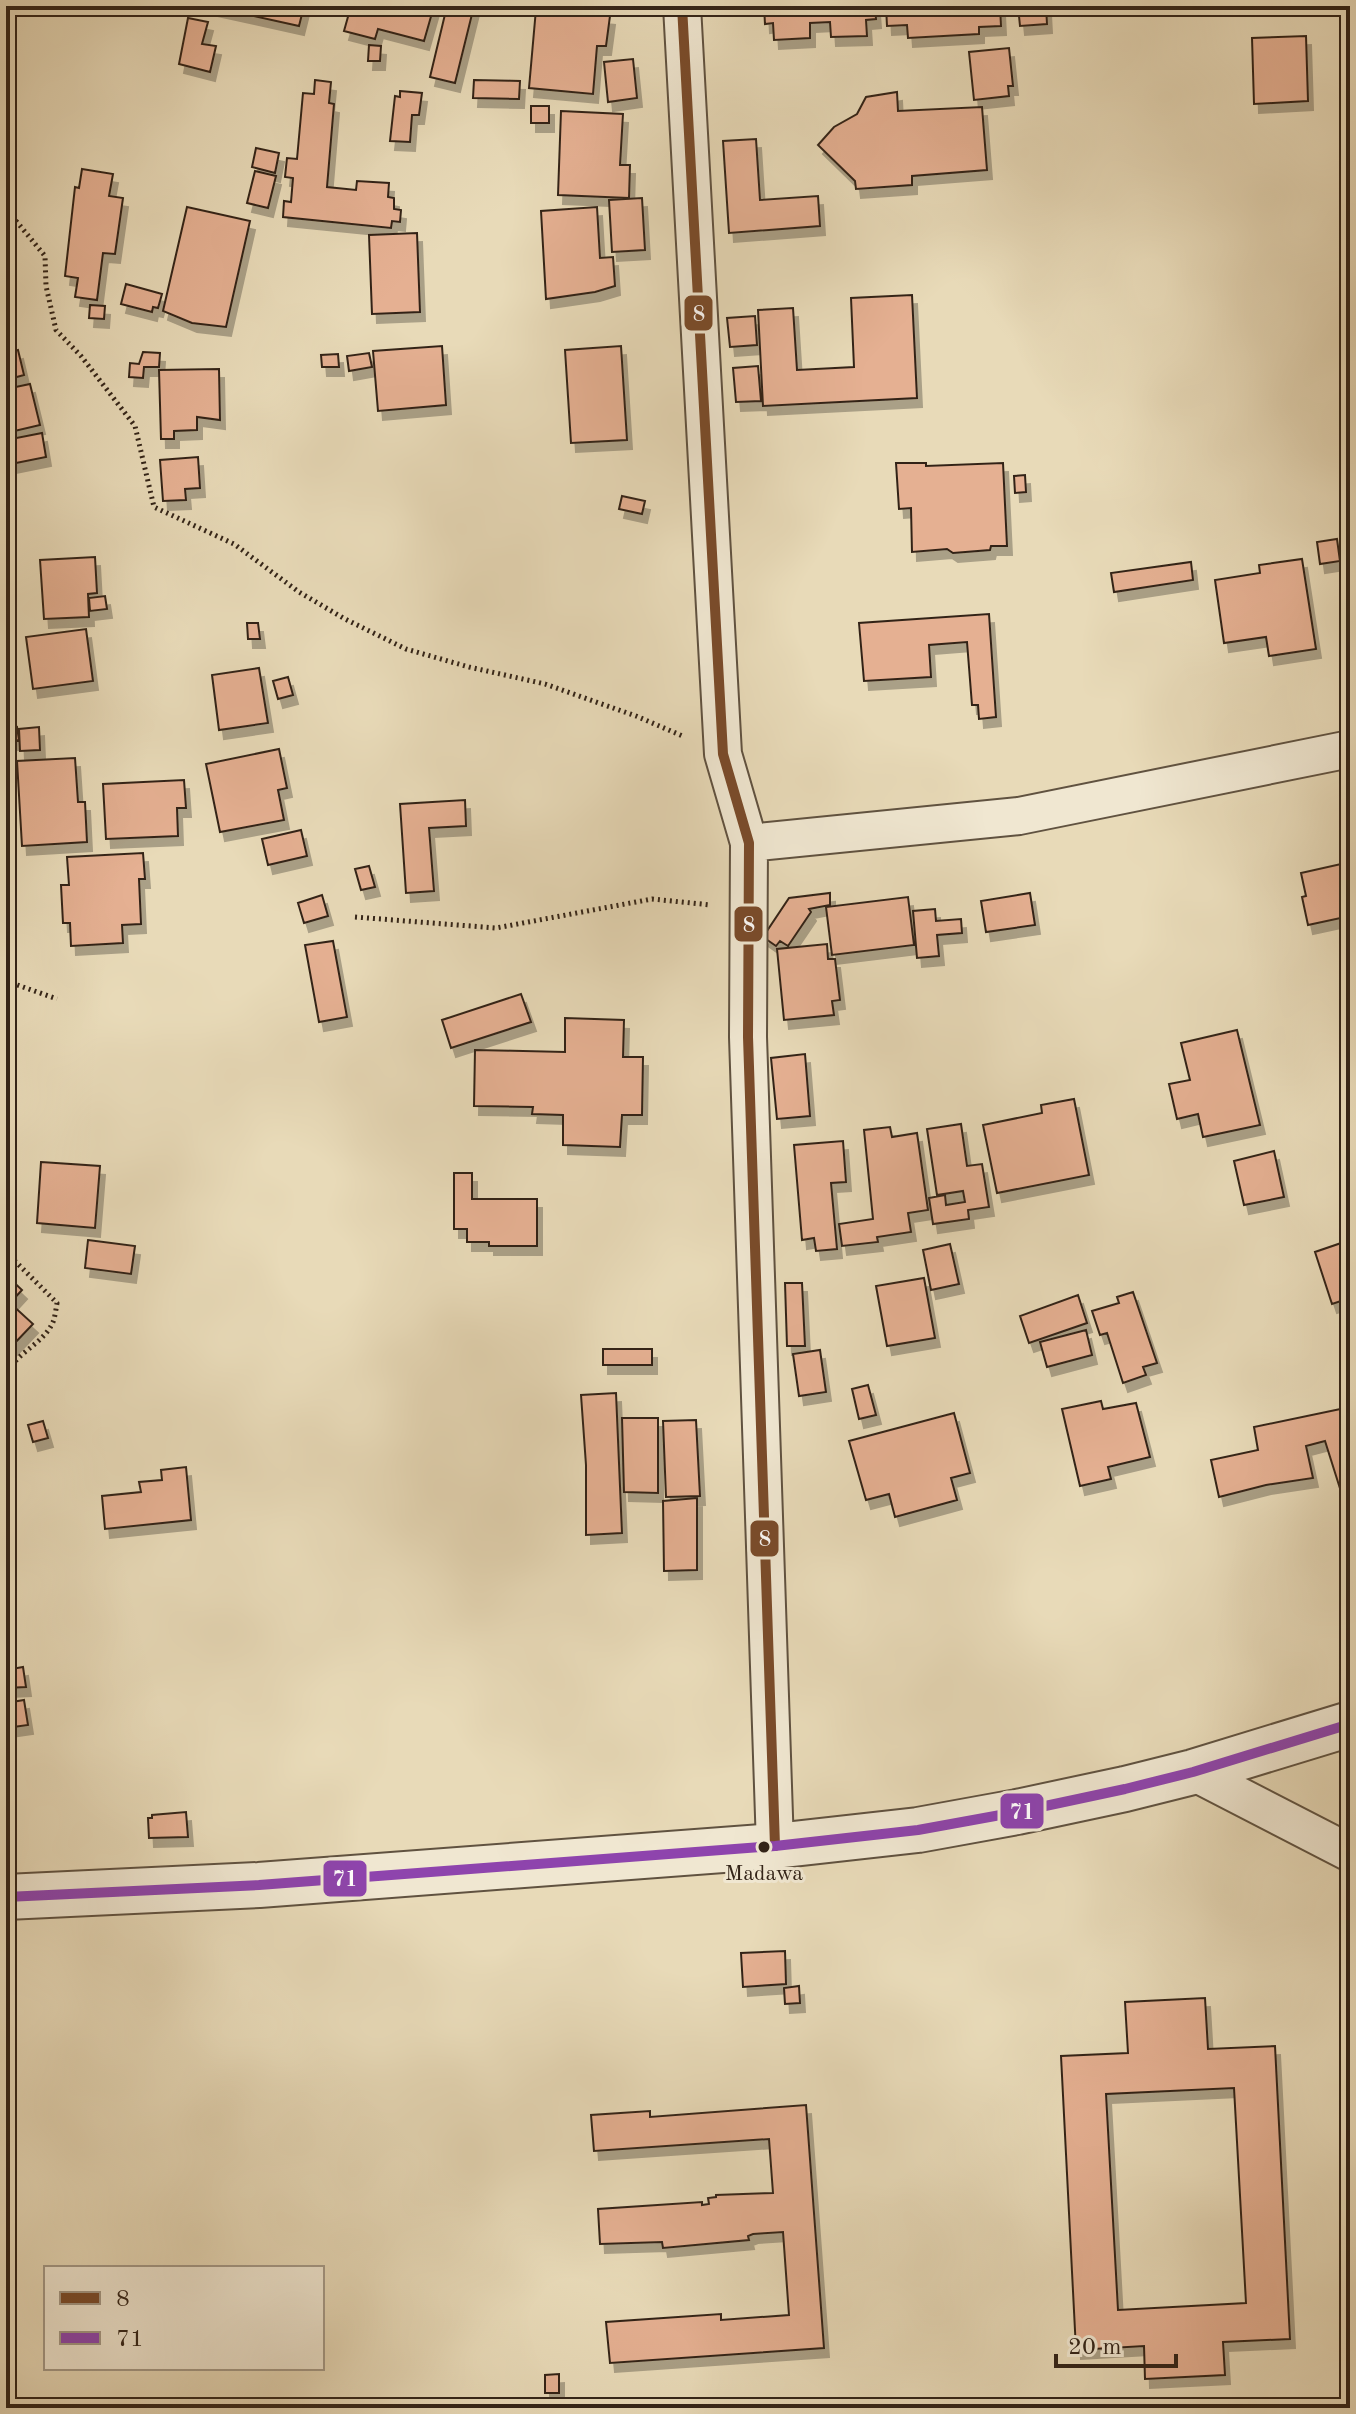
<svg xmlns="http://www.w3.org/2000/svg" width="1356" height="2414" font-family="'Old Standard TT',serif">
<style>
.building{fill:#e5b092;stroke:#332418;stroke-width:2;fill-rule:evenodd;filter:url(#shadow)}
.lines{fill:none;stroke-linecap:round;stroke-linejoin:round}
.minor-casing{stroke:#605240;stroke-width:40}
.tertiary-casing{stroke:#605240;stroke-width:48}
.path{stroke:#332418;stroke-width:5;stroke-dasharray:2 4;stroke-linecap:butt}
.minor{stroke:#f0e7d1;stroke-width:36}
.tertiary{stroke:#f0e7d1;stroke-width:44}
.bus-1-casing{stroke:#f0e7d1;stroke-width:16}
.bus-2-casing{stroke:#f0e7d1;stroke-width:16}
.bus-1{stroke:#7a4b2a;stroke-width:10}
.bus-2{stroke:#8e44ad;stroke-width:10}
.bus-dot{fill:#332418;stroke:#f0e7d1;stroke-width:3}
.labels{text-anchor:middle;stroke-width:6;stroke-linejoin:round;paint-order:stroke}
.bus-label{font-size:22px;fill:#332418;stroke:#f0e7d1}
.line-badge{stroke:#f0e7d1;stroke-width:3}
.badge-label{font-size:22px;text-anchor:middle;font-weight:bold;fill:#fff}
</style>
<defs>
<filter id="shadow"><feDropShadow dx="5" dy="9" stdDeviation="0" flood-color="#0004"/></filter>
</defs>
<rect width="100%" height="100%" fill="#e8dab8"/>
<filter id="stains"><feTurbulence type="fractalNoise" baseFrequency=".0025" numOctaves="4"/><feColorMatrix values="0 0 0 0 .2 0 0 0 0 .09 0 0 0 0 .02 0 0 0 .5 -.17"/></filter>
<radialGradient id="worn" r=".72"><stop offset=".6" stop-color="#630" stop-opacity="0"/><stop offset="1" stop-color="#630" stop-opacity=".3"/></radialGradient>
<path class="building" d="M208 6H304L299 26Z
M351 6H434L424 41 378 29 375 39 344 31Z
M447 6H474L455 83 430 77Z
M764 6H875L876 19 866 20 867 36 831 37 830 22 810 23V38L774 40 773 23 765 24Z
M886 6H1000L1001 26 979 27V34L908 38 907 25 887 26Z
M1018 6H1046L1047 24 1020 26Z
M536 9 610 16 606 46H597L593 94 529 88Z
M188 18 208 22 202 44 216 46 210 72 179 64Z
M1306 36 1308 101 1254 104 1252 38Z
M369 45 381 46 380 61H368Z
M1009 48 1013 86H1008L1009 96 974 100 969 52Z
M633 59 637 98 608 102 604 62Z
M315 80 331 82 329 103 334 104 327 187 356 190 357 181 389 183 388 197 394 198V209L401 210 400 222 392 221 391 228 283 217 284 201 291 202 293 178 285 177 287 158 297 159 303 93 314 94Z
M474 80 520 81 519 99 473 98Z
M400 91 422 93 419 115H412L410 142 390 141 395 96 400 97Z
M897 92 898 111 982 107 987 170 912 176V185L856 189 855 181 818 145 834 127 857 114 866 97Z
M531 106H549V123H531Z
M561 111 623 114 620 165H630L629 198 558 195Z
M756 139 760 200 818 196 820 226 729 233 723 141Z
M256 148 279 153 275 173 252 167Z
M82 169 113 174 109 196 123 198 115 254 103 253 97 300 75 297 78 278 65 276 75 187 79 188Z
M255 171 276 176 268 208 247 203Z
M642 198 645 250 612 252 609 200Z
M187 207 250 221 226 327 192 323 163 311Z
M597 207 600 258 613 257 615 286 595 292 546 299 541 211Z
M417 233 420 312 372 314 369 235Z
M126 284 162 294 158 308 153 307 152 312 121 304Z
M912 295 917 398 763 406 758 310 793 308 797 370 854 367 851 298Z
M90 305 105 306 104 319 89 318Z
M755 316 757 345 730 347 727 318Z
M442 346 446 405 378 411 373 351Z
M621 346 627 440 571 443 565 350Z
M18 350 24 375 6 380V353Z
M143 352 160 353 159 367H144L143 378 129 377 130 363 139 364Z
M369 353 372 367 349 371 347 356Z
M338 354 339 367H322L321 355Z
M758 366 761 401 736 402 733 368Z
M219 369 220 420 197 417V430L174 431V439H161L159 370Z
M30 384 40 425 6 433V389Z
M42 433 46 457 6 465V440Z
M198 457 200 488 185 489 186 500 163 501 160 460Z
M896 463H926V466L1003 463 1007 546H991L990 550 953 553 947 549 912 552 911 508 899 509Z
M1025 475 1026 492 1015 493 1014 476Z
M622 496 645 501 642 514 619 509Z
M1337 539 1340 561 1320 564 1317 542Z
M95 557 97 593 88 594 89 617 44 619 40 560Z
M1302 559 1316 649 1269 656 1266 637 1224 643 1215 580 1260 573 1259 565Z
M1191 562 1193 580 1114 592 1111 573Z
M105 596 107 609 90 611 89 598Z
M989 614 996 717 979 719 978 705H972L967 642 929 645 931 677 864 681 859 623Z
M247 623H258L260 639H248Z
M86 629 93 681 33 689 26 637Z
M259 668 268 723 219 730 212 675Z
M288 677 293 695 278 699 273 681Z
M17 727 19 740 6 742V729Z
M39 727 40 750 20 751 19 729Z
M279 749 287 788 278 790 284 820 220 832 206 764Z
M75 758 78 802H85L87 842 22 846 17 761Z
M184 780 186 808H177L178 836 106 839 103 784Z
M465 800 466 826 429 828 434 891 406 893 400 804Z
M301 830 307 856 268 865 262 839Z
M143 853 145 879H139L141 924 122 925 123 943 71 946 70 923H63L61 885H69L67 857Z
M1350 862V916L1308 925 1302 897 1306 896 1301 873Z
M369 866 375 887 361 890 355 869Z
M830 893V905L809 909 811 912 788 946 780 941 776 946 763 937 789 898Z
M1030 893 1035 925 986 932 981 901Z
M322 895 328 916 304 923 298 903Z
M908 897 914 945 832 955 826 907Z
M935 909 936 921 961 919 962 933 937 935 939 956 917 958 913 911Z
M333 941 347 1017 319 1022 305 945Z
M827 944 828 959H835L840 1000 832 1001 834 1015 784 1020 777 949Z
M521 994 531 1022 451 1048 442 1020Z
M565 1018 624 1020 623 1057H643L642 1115H622L620 1147 563 1145V1115L532 1114 533 1107 474 1106 475 1050 565 1052Z
M1237 1030 1260 1125 1203 1137 1198 1114 1177 1119 1169 1084 1190 1080 1181 1043Z
M805 1054 810 1116 777 1119 771 1058Z
M1074 1099 1089 1175 997 1193 983 1125 1042 1113 1041 1105Z
M961 1124 967 1166 982 1164 989 1207 968 1210 969 1219 933 1224 929 1198 945 1195 946 1205 965 1202 963 1191 937 1195 927 1129Z
M890 1127 892 1137 917 1133 928 1210 908 1213 911 1232 877 1237 878 1242 842 1246 839 1224 873 1219 864 1130Z
M843 1141 846 1182 831 1183 837 1249 816 1251 814 1238 802 1240 794 1145Z
M1274 1151 1284 1197 1244 1205 1234 1161Z
M41 1162 100 1166 95 1228 37 1223Z
M454 1173H472V1199H537V1246H489V1242H467V1229H454Z
M88 1240 135 1246 131 1274 85 1268Z
M1350 1240V1298L1332 1304 1315 1252Z
M950 1244 959 1284 931 1290 923 1250Z
M6 1275 22 1290 10 1303 33 1324 11 1347 6 1342Z
M924 1278 935 1338 887 1346 876 1286Z
M785 1283H802L805 1346H787Z
M1133 1292 1157 1363 1143 1367 1146 1375 1123 1383 1107 1333 1100 1335 1092 1311 1119 1303 1117 1297Z
M1078 1295 1087 1323 1029 1343 1020 1316Z
M1086 1330 1092 1355 1047 1367 1040 1342Z
M603 1349H652V1365H603Z
M820 1350 826 1392 799 1396 793 1354Z
M868 1385 876 1415 859 1419 852 1389Z
M616 1393 622 1533 586 1535V1465L581 1395Z
M1101 1401 1103 1409 1136 1403 1150 1457 1108 1467 1111 1479 1080 1486 1062 1409Z
M1350 1407V1497L1343 1498 1325 1441 1306 1446 1313 1478 1266 1485 1219 1497 1211 1460 1258 1450 1254 1427Z
M954 1413 970 1473 951 1478 957 1500 895 1517 889 1494 866 1500 849 1441Z
M622 1418H658V1493L624 1492Z
M696 1420 700 1496 666 1497 663 1421Z
M43 1421 48 1438 33 1442 28 1425Z
M186 1467 191 1520 105 1529 102 1496 141 1492 139 1482 162 1480 161 1470Z
M697 1498V1570L664 1571 663 1501Z
M23 1667 26 1687 6 1688V1670Z
M24 1700 28 1725 6 1728V1703Z
M186 1812 188 1837 149 1838 148 1818H152V1815Z
M785 1951 786 1984 743 1987 741 1953Z
M799 1986 800 2003 785 2004 784 1988Z
M1205 1998 1208 2049 1275 2046 1290 2339 1223 2342 1225 2375 1145 2379 1144 2346 1076 2350 1061 2056 1128 2053 1125 2002ZM1234 2088 1246 2303 1118 2310 1106 2094Z
M806 2105 824 2348 610 2363 606 2322 721 2314V2320L789 2315 783 2232 753 2234 748 2236 749 2240 663 2248 662 2242 600 2244 598 2209 702 2202V2205L709 2204 708 2198 716 2197V2195L773 2193 769 2139 594 2151 591 2115 650 2111V2117Z
M559 2374V2393H545V2375Z"/>
<g class="lines">
<defs>
<path id="minor" d="M682 6 723 754 749 843 748 1037 775 1846
M749 843 1019 816 1350 749
M1193 1772 1350 1853"/>
<path id="tertiary" d="M6 1897 259 1885 775 1846 918 1830 1017 1812 1125 1789 1193 1772 1350 1724"/>
</defs>
<use href="#minor" class="minor-casing"/>
<use href="#tertiary" class="tertiary-casing"/>
<path class="path" d="M6 214 17 222 45 256 46 286 56 330 81 356 135 426 154 507 234 544 299 592 345 619 406 649 469 667 545 684 636 716 685 737
M355 917 496 928 652 899 711 905
M6 981 57 999
M6 1252 57 1303C56 1309 55 1317 53 1322 43 1345 14 1353 6 1376"/>
<use href="#minor" class="minor"/>
<use href="#tertiary" class="tertiary"/>
<defs>
<path id="bus-1" d="M682 6 723 754 749 843 748 1037 775 1846"/>
<path id="bus-2" d="M6 1897 259 1885 775 1846 918 1830 1017 1812 1125 1789 1193 1772 1350 1724"/>
</defs>
<use href="#bus-1" class="bus-1-casing"/>
<use href="#bus-2" class="bus-2-casing"/>
<use href="#bus-1" class="bus-1"/>
<use href="#bus-2" class="bus-2"/>
</g>
<circle class="bus-dot" cx="764" cy="1847" r="7"/>
<g class="labels">
<g class="bus-label">
<text x="764" y="1880">Madawa</text>
</g>
</g>
<g class="line-badge">
<rect x="683" y="294" width="31" height="38" rx="8" fill="#7a4b2a"/>
<rect x="733" y="905" width="31" height="38" rx="8" fill="#7a4b2a"/>
<rect x="749" y="1519" width="31" height="39" rx="8" fill="#7a4b2a"/>
<rect x="999" y="1792" width="46" height="38" rx="8" fill="#8e44ad"/>
<rect x="322" y="1859" width="46" height="39" rx="8" fill="#8e44ad"/>
</g>
<g class="badge-label">
<text x="699" y="321">8</text>
<text x="749" y="932">8</text>
<text x="765" y="1546">8</text>
<text x="1022" y="1819">71</text>
<text x="345" y="1886">71</text>
</g>
<rect width="1356" height="2414" fill="none" stroke="#e8dab8" stroke-width="32"/>
<rect x="8" y="8" width="1340" height="2398" fill="none" stroke="#332418" stroke-width="4"/>
<rect x="16" y="16" width="1324" height="2382" fill="none" stroke="#332418" stroke-width="2"/>
<rect x="44" y="2266" width="280" height="104" fill="#f0e7d1" stroke="#a49987" stroke-width="2"/>
<rect x="60" y="2292" width="40" height="12" fill="#7a4b2a" stroke="#a49987" stroke-width="2"/>
<text x="116" y="2306" font-size="24" fill="#332418">8</text>
<rect x="60" y="2332" width="40" height="12" fill="#8e44ad" stroke="#a49987" stroke-width="2"/>
<text x="116" y="2346" font-size="24" fill="#332418">71</text>
<path d="M1056 2354v12h120v-12" fill="none" stroke="#332418" stroke-width="4"/>
<text x="1068" y="2354" font-size="24" fill="#332418" stroke="#f0e7d1" stroke-width="6" paint-order="stroke">20 m</text>
<rect width="100%" height="100%" filter="url(#stains)"/>
<rect width="100%" height="100%" fill="url(#worn)"/>
</svg>
